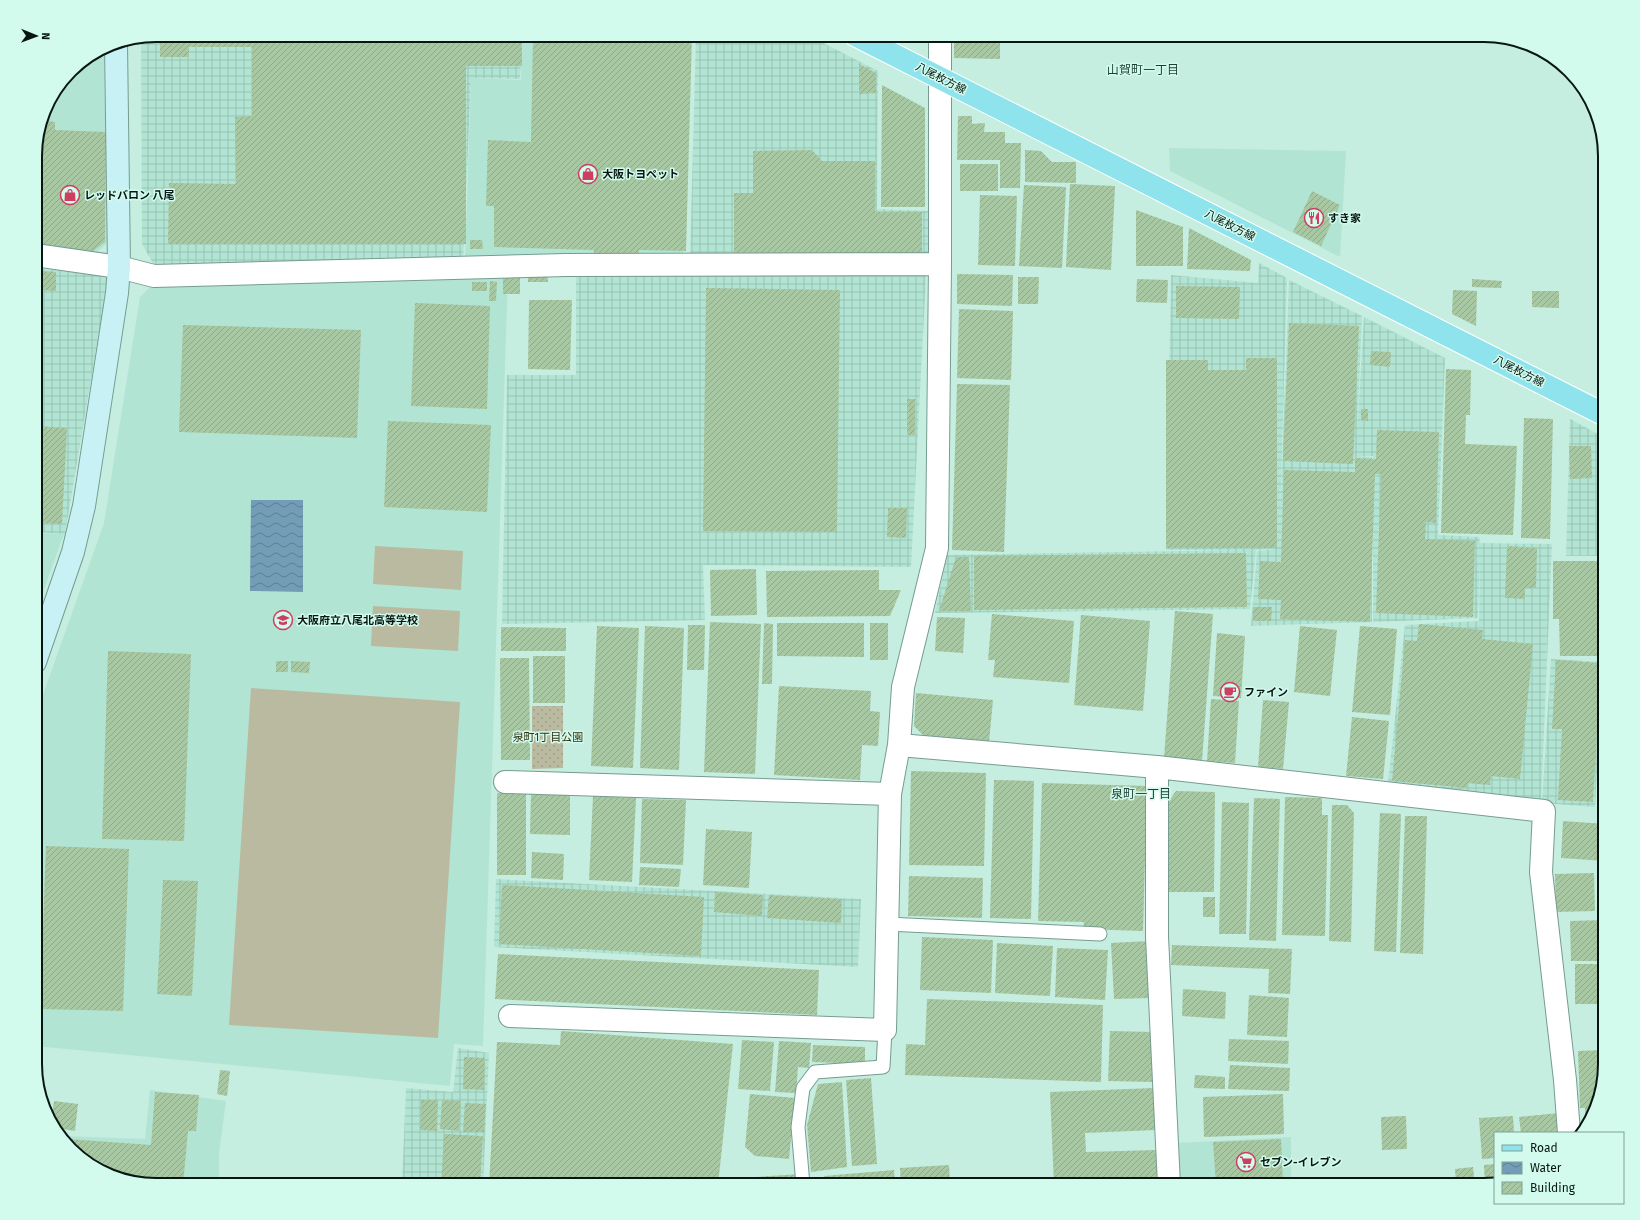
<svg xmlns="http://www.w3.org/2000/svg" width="1640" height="1220" font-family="'Fira Sans','Noto Sans JP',sans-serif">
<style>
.built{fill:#b2e4d4}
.industrial{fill:url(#industrial-grid)}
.park{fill:url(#park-dots)}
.pitch{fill:#b9baa0}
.water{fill:url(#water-waves)}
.building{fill:url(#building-hatch)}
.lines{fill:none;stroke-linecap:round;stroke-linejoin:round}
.lane-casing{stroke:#769c90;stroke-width:15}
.street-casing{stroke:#769c90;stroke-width:24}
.secondary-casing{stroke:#769c90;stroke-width:24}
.primary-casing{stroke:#fff;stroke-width:24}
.lane{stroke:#fff;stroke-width:13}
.street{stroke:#fff;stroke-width:22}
.secondary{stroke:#c7f1f5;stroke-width:22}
.primary{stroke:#8fe3ec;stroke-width:22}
.labels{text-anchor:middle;stroke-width:3;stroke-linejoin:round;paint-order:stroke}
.street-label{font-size:11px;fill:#071612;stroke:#d2fbed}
.poi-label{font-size:11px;font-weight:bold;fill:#071612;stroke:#d2fbed;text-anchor:start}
.park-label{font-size:11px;fill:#33330e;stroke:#d2fbed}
.neighbourhood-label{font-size:12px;fill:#1b3f35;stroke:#d2fbed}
.rim{fill:none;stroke:#071612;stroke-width:2}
</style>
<defs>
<pattern id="industrial-grid" width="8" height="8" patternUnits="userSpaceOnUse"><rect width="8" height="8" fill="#b2e4d4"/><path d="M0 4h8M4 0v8" fill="none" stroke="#98c3b5"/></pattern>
<pattern id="park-dots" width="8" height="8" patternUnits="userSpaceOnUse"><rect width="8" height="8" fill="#b9baa0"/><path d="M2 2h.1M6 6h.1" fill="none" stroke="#9e9f89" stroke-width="1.8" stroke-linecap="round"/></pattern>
<pattern id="water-waves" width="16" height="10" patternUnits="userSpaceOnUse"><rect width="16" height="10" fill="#739cb7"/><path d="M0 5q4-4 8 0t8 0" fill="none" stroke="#5c7e93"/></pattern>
<pattern id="building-hatch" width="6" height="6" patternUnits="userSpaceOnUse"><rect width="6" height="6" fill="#a8c7a3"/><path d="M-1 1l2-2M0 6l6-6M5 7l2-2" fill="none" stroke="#8faa8b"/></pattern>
</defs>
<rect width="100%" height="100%" fill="#c5ede0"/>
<path class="built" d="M523 35H690L683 260 465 262 471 78 521 80Z
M104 48 107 243 93 256 35 250 44 109 70 70Z
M1169 148 1346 151 1340 257 1170 171Z
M508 274 483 1046 454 1044 450 1086 35 1046V717L104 523 140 297 153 284Z
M35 533 64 534 35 614Z
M150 1090 226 1101 219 1154V1185H155L82 1160 62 1136 145 1139Z
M1291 1137V1185H1178L1176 1143Z"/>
<path class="industrial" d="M156 35H523L520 79 471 78 463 262 154 265 142 244 141 38Z
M696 35H808L878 71 877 209 930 211 929 260 690 261Z
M1259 263 1287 278 1280 522 1289 280 1362 316 1357 434 1364 317 1445 358 1438 535 1479 537 1480 543 1552 544 1541 803 1388 784 1405 625 1479 621 1480 550 1478 618 1373 622V456H1356L1372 457V622L1251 626 1257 551 1279 549 1256 550 1250 609 935 613 947 555 1243 550H1166L1171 275 1258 283Z
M35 269 109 273 65 534 35 532Z
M576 272 926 276 911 567 703 565 705 620 502 624 507 375H576Z
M1570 419 1605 438V556H1566Z
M1551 659 1603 662 1595 807 1542 803Z
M496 879 861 899 858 967 494 947Z
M458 1048 489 1053 483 1185H402L406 1088 453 1092Z"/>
<path class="park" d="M532 706H563V768L532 769Z"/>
<path class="pitch" d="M375 546 463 551 461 590 373 584Z
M373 606 460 611 458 651 371 646Z
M251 688 460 702 438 1038 229 1025Z"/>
<path class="water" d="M251 500H303V592L250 591Z"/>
<path class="building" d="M160 35H522V66H466V244H168L169 183 236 184 235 117 252 116V47H189V57H160Z
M533 35H692L686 251 639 250V256L594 255V250L494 247V206H486L488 140 531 142Z
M954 35H1000V59L954 58Z
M859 64 876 73V93L859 94Z
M882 85 925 108V207H881Z
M48 104V121L55 122V130L106 132 105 242 93 251 35 247V148L44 109Z
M958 116H972V124L985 123 984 132H1005V143H1021L1020 188H1000V160H957Z
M812 150 822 161H875V212H922V257L734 258V193H753V151Z
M1025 150 1041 151 1052 162H1076V183L1025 182Z
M960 164H998V191H960Z
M1070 184 1115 186 1111 270 1066 267Z
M1024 185 1066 187 1062 268 1019 266Z
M1312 191 1340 205 1321 246 1293 232Z
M980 195 1017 196 1015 266 978 265Z
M1136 210 1183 227V266H1136Z
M1189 228 1251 260 1250 271 1187 269Z
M470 240H482L483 249H470Z
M41 271 56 272V291L40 290Z
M547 272 548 282H528V273Z
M957 274 1013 275 1012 306 957 304Z
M503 277H520V294H503Z
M1018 277H1039L1038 304H1018Z
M1137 279 1168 280 1167 303 1136 302Z
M1472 279 1502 281 1501 288 1472 287Z
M490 281 497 282 496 301H489Z
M472 282H487V291H472Z
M1176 286 1240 287 1239 319 1176 318Z
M706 288 840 290 837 532 703 531Z
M1453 290 1477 291 1476 326 1452 314Z
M1532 291H1559V308L1532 307Z
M529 300H572L570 370 528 369Z
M415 303 490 306 487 409 411 406Z
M959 309 1013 311 1011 380 957 378Z
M1289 323 1359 326 1353 464 1283 461Z
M183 325 361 330 357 438 179 432Z
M1371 351 1391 352 1390 367 1370 365Z
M1246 358H1277V548H1166V360H1208V370H1246Z
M1446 369 1471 370 1470 415H1466L1465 444 1517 446 1513 535 1441 533Z
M957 384 1010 385 1004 552 952 550Z
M35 387H41L39 426 67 428 62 524 35 523Z
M907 399H915V435H907Z
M1361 409H1368V421L1361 420Z
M1524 418 1553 419 1550 539 1521 538Z
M388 421 491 425 487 512 384 507Z
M1377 430 1439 432 1436 523 1426 522 1425 539 1475 541 1473 617 1376 613 1381 474H1375L1370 622 1280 619 1281 600 1258 599 1260 561 1281 562 1284 470 1355 472V458L1376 459Z
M1569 446H1591L1592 478 1570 479Z
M888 508H907L906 538 887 537Z
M1507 546 1537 548 1536 588H1525V599L1505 598Z
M1246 553 1247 607 974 610V556Z
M956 557H969L971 611H939Z
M1553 561H1605V656H1560L1559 619H1553Z
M756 569 757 615 711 616 710 570Z
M879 570V590H901L890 616 767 617 766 571Z
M1253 607H1272L1271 621H1253Z
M1175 611 1213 614 1202 761 1164 758Z
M992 614 1074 621 1069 683 993 677 995 660H988Z
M1081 615 1150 621 1143 711 1074 705Z
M937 617 965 618 963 653 935 651Z
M710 622 761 624 755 774 704 772Z
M764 623 773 624 772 684H762Z
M777 623H864V657L777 656Z
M870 623H888V660H870Z
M1419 624 1483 630 1482 639 1533 644 1520 779 1491 776 1490 785 1467 783V788L1392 781 1405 640 1417 641Z
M688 625H705L704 670H687Z
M597 626 639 628 633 768 591 766Z
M645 626 684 628 679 770 640 768Z
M1300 626 1337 630 1330 696 1294 692Z
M1360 626 1397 629 1390 715 1352 712Z
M501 627 566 628V651H501Z
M1217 633 1245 636 1241 698 1213 696Z
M108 651 191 654 184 841 102 839Z
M533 656H565V703H533Z
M500 658H529L530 760H501Z
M1556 660 1601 663 1593 802 1558 800 1562 729H1552Z
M276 661H288V672H276Z
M291 661 310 662 309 673 291 672Z
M779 686 871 691 870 711 880 712 878 746 862 745 860 780 774 775Z
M916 693 993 700 989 742 924 736 914 726Z
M1211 699 1239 701 1235 763 1207 761Z
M1263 700 1289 702 1283 769 1258 767Z
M1352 717 1389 721 1383 779 1346 776Z
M911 771 986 773 984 866 909 865Z
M994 780 1034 781 1031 919 990 918Z
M1042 783 1147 786 1143 931 1083 929 1084 922 1038 921Z
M1176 791 1215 792 1214 892H1168L1169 801Z
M497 793H526V875H497Z
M531 794 570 795V835L530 834Z
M593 796 636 798 632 882 589 880Z
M1285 797 1322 798V815H1328L1325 936 1282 935Z
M1254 798 1280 799 1276 941 1249 940Z
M642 799 686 800 683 865 640 863Z
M1222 802 1249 803 1246 934H1219Z
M1332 805H1347L1354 813 1351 942 1329 941Z
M1380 813 1401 814 1396 952 1374 951Z
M1405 816H1427L1423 954 1400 953Z
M1563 821 1605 824V861L1561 858Z
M706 829 752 832 749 888 703 885Z
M46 846 129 849 123 1011 40 1009Z
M532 852 564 854 563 880 531 878Z
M640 867 681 869 679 887 639 885Z
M1594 873 1595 911 1556 912 1555 874Z
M909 876 983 878 982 918 908 916Z
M163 880 198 881 192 996 157 994Z
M502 885 704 897 701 956 499 944Z
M715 892 763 895 762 916 714 912Z
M769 895 842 899 841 923 767 918Z
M1203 897H1215V917H1203Z
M1605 920V961H1571L1570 921Z
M922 937 993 940 991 993 920 990Z
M1149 941 1152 998 1114 999 1111 943Z
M997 943 1053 946 1050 996 995 993Z
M1172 945 1292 949 1290 994 1268 993 1269 969 1171 965Z
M1057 948 1108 950 1105 1000 1055 997Z
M498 954 819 970 817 1015 495 999Z
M1575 964H1605V1004H1575Z
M1183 989 1226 992 1225 1019 1182 1016Z
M1249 995 1289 998 1287 1037 1247 1035Z
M927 999 1103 1005 1101 1082 905 1075 906 1044 925 1045Z
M561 1031 733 1044 718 1185H489L497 1042 560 1045Z
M1110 1031 1153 1032 1152 1082 1108 1081Z
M1229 1039 1289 1041 1288 1064 1228 1061Z
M742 1040 774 1042 770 1091 738 1089Z
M779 1041 811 1043 809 1068 798 1067 796 1093 775 1092Z
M813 1045 865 1047V1064L812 1062Z
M1605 1050V1065L1599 1103 1590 1119H1585V1108H1580L1578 1051Z
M464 1057 485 1058 484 1090 463 1089Z
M1230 1065 1290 1068 1289 1091 1228 1089Z
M220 1070 230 1071 227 1096 217 1094Z
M1195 1075 1225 1077V1089L1194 1088Z
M871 1078 877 1164 852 1166 846 1080Z
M842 1082 847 1167 811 1172 807 1125 818 1084Z
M1154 1088 1156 1130 1085 1133 1086 1152 1157 1150 1158 1185H1054L1050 1092Z
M155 1092 199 1095 196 1131H188L183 1185H155L117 1179 82 1160 68 1142V1139L151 1145Z
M750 1094 795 1098 789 1159 755 1156 745 1147Z
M1283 1094 1284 1134 1204 1137 1203 1097Z
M421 1100H438L437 1131 420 1130Z
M442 1100 461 1101 459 1131 440 1129Z
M54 1101 78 1104 75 1131 56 1128 51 1122Z
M465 1103 486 1104 484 1132H463Z
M1559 1113 1561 1133H1521L1519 1117Z
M1406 1116 1407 1149 1382 1150 1381 1117Z
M1513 1116 1514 1133H1495V1158L1482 1159 1479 1118Z
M444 1134 483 1136 480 1185H441Z
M1281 1139 1283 1183 1264 1185H1216L1213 1142Z
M1495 1164V1183L1485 1185 1484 1165Z
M949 1165 950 1185H901L900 1168Z
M1473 1167 1475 1185H1446V1183H1456L1455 1169Z
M894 1170 895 1185H824V1176Z
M801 1174V1185H751L756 1177Z"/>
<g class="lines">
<defs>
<path id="lane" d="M887 924 1100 934
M803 1185 798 1127 803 1088 815 1072 883 1067 885 1030"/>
<path id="street" d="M35 255 119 267 154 276 566 265 940 264
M899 745 1157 767 1544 811 1541 872 1565 1080 1569 1133
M1157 767V937L1169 1185
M505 782 890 794
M510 1016 885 1030 890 794 899 745 903 687 937 548 940 264V35"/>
<path id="secondary" d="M35 662 73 552 84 506 117 293 119 267 116 43"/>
<path id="primary" d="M855 35 1605 415"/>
</defs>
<use href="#lane" class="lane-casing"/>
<use href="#street" class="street-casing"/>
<use href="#secondary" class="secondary-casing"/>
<use href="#primary" class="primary-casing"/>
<use href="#lane" class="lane"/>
<use href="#street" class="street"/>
<use href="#secondary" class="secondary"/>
<use href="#primary" class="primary"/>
</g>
<defs>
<symbol id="shop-ring" viewBox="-11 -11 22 22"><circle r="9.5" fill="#d2fbed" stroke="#ce3e5e" stroke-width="1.5"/><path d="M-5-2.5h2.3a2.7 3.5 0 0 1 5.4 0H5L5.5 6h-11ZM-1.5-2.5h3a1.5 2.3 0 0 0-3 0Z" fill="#ce3e5e"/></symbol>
<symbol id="restaurant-ring" viewBox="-11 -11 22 22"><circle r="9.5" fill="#d2fbed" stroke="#ce3e5e" stroke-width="1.5"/><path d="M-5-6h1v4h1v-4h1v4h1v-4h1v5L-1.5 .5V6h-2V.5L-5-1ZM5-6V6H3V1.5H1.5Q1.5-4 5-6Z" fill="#ce3e5e"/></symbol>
<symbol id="school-ring" viewBox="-11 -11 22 22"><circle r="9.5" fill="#d2fbed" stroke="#ce3e5e" stroke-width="1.5"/><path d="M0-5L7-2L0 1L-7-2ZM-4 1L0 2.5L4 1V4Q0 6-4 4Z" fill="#ce3e5e"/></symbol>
<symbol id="cafe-ring" viewBox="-11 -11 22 22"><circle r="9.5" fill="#d2fbed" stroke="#ce3e5e" stroke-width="1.5"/><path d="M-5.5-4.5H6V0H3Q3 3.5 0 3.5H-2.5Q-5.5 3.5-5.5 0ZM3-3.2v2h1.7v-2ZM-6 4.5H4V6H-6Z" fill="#ce3e5e"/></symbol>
<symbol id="supermarket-ring" viewBox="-11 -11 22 22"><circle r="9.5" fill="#d2fbed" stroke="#ce3e5e" stroke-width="1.5"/><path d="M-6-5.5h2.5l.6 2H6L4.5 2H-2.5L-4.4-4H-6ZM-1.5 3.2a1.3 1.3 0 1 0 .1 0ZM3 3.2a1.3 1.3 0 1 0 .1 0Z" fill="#ce3e5e"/></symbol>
</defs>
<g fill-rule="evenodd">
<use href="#shop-ring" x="577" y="163" width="22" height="22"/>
<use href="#shop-ring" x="59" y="184" width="22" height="22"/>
<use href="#restaurant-ring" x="1303" y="207" width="22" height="22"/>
<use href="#school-ring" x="272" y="609" width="22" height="22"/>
<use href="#cafe-ring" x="1219" y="681" width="22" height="22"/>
<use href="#supermarket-ring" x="1235" y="1151" width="22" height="22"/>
</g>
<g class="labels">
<g class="street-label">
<text transform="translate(941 78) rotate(27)" y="4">八尾枚方線</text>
<text transform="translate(1230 225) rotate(27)" y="4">八尾枚方線</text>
<text transform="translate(1519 371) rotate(27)" y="4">八尾枚方線</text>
</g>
<g class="poi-label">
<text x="602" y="178">大阪トヨペット</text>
<text x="84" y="199">レッドバロン 八尾</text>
<text x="1328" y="222">すき家</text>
<text x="297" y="624">大阪府立八尾北高等学校</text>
<text x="1244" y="696">ファイン</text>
<text x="1260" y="1166">セブン-イレブン</text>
</g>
<g class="park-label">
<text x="548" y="741">泉町1丁目公園</text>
</g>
<g class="neighbourhood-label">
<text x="1143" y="74">山賀町一丁目</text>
<text x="1141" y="798">泉町一丁目</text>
</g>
</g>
<path d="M0 0H1640V1220H0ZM156 42H1484A114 114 0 0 1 1598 156V1064A114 114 0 0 1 1484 1178H156A114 114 0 0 1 42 1064V156A114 114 0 0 1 156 42Z" fill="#d2fbed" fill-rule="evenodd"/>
<path class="rim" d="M156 42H1484A114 114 0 0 1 1598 156V1064A114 114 0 0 1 1484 1178H156A114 114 0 0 1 42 1064V156A114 114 0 0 1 156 42Z"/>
<rect x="1494" y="1132" width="130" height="72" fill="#d2fbed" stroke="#819f95"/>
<rect x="1502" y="1145" width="20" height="6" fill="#8fe3ec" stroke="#819f95"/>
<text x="1530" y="1152" font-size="12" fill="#071612">Road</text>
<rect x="1502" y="1162" width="20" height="12" fill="url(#water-waves)" stroke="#819f95"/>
<text x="1530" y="1172" font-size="12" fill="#071612">Water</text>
<rect x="1502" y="1182" width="20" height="12" fill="url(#building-hatch)" stroke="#819f95"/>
<text x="1530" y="1192" font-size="12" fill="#071612">Building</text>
<g transform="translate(36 36) rotate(91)" stroke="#d2fbed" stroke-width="3" paint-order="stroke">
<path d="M0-3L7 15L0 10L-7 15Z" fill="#071612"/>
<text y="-6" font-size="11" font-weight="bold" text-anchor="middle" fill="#071612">N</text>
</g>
</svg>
